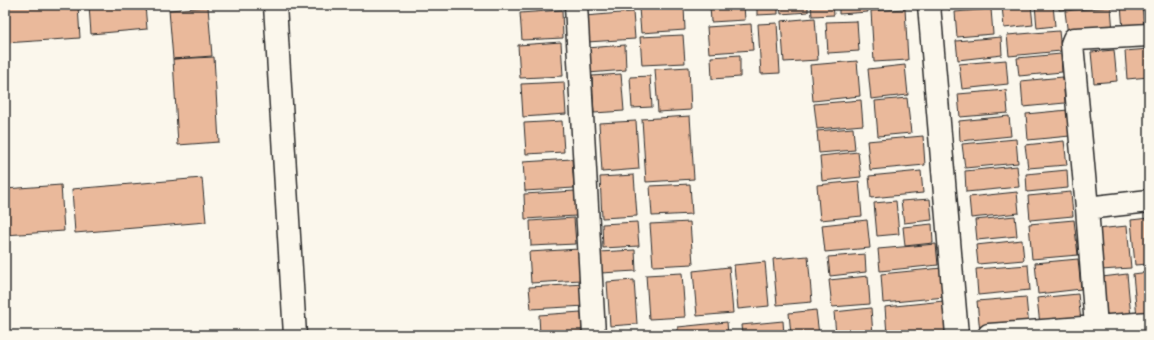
<svg xmlns="http://www.w3.org/2000/svg" width="1154" height="340" font-family="Itim,sans-serif">
<style>
.building{fill:#eab99b;stroke:#2b2b2b}
.lines{fill:none;stroke-linecap:round;stroke-linejoin:round}
.street-casing{stroke:#2b2b2b;stroke-width:25}
.street{stroke:#fbf7ec;stroke-width:22}
</style>
<rect width="100%" height="100%" fill="#fbf7ec"/>
<filter id="ink" filterUnits="userSpaceOnUse"><feTurbulence type="fractalNoise" baseFrequency=".025" numOctaves="2"/><feDisplacementMap in="SourceGraphic" scale="8" xChannelSelector="R" yChannelSelector="G"/><feConvolveMatrix kernelMatrix="1 2 1 2 8 2 1 2 1" color-interpolation-filters="sRGB"/></filter>
<g filter="url(#ink)">
<path class="building" d="M5 5H78L80 38 5 43Z
M89 5H145L147 29 91 34Z
M586 5H625V7L587 9Z
M710 5H744L745 20 711 22Z
M757 5H778V14L757 15Z
M780 5H808V12L781 14Z
M811 5H833L834 15 812 16Z
M839 5H867L868 12 839 14Z
M948 5H991V6L949 10Z
M1002 5H1031L1033 25 1004 28Z
M1035 5H1053L1055 26 1037 28Z
M1059 5H1109L1059 10Z
M1121 5H1142L1144 28 1123 30Z
M1145 5H1149V29H1148Z
M684 6 685 30 641 33 639 8Z
M208 7 212 56 173 59 169 10Z
M1111 7 1113 32 1068 36 1065 11Z
M905 9 908 60 874 62 871 11Z
M991 9 993 34 957 37 955 12Z
M562 10 563 38 522 40 520 13Z
M633 12 635 39 587 42 585 16Z
M815 18 818 60 784 62 781 21Z
M857 21 859 51 828 53 826 22Z
M777 23 780 73 761 74 758 24Z
M751 24 753 50 709 53 707 27Z
M1059 31 1061 51 1009 56 1007 35Z
M683 35 685 63 642 65 640 37Z
M1001 37 1002 55 958 60 956 41Z
M561 42 563 76 520 78 518 45Z
M625 45 626 70 588 73 587 48Z
M1149 49V77L1127 79 1125 51Z
M1114 50 1117 81 1094 83 1091 52Z
M1061 54 1062 72 1019 76 1017 58Z
M740 55V77L712 79 711 57Z
M214 57 219 142 178 145 173 59Z
M1006 60 1008 84 962 89 959 64Z
M857 61 860 96 813 101 810 65Z
M905 65 908 95 871 99 868 69Z
M689 67 691 110 658 112 655 69Z
M621 74 624 111 594 113 592 76Z
M650 76 652 107 632 108 630 77Z
M1063 77 1065 103 1023 107 1021 81Z
M564 82 566 114 523 117 521 84Z
M1006 90 1008 113 960 117 958 94Z
M907 98 911 133 878 136 875 101Z
M861 100 863 125 817 129 814 104Z
M1068 110 1070 136 1028 140 1026 114Z
M690 116 694 179 646 182 642 119Z
M1009 116 1011 136 960 141 959 121Z
M562 121 564 152 526 154 524 123Z
M636 121 639 169 602 172 599 123Z
M853 128 855 150 819 153 817 131Z
M923 136 925 165 870 170 867 141Z
M1016 139 1018 163 965 168 962 144Z
M1064 141 1067 165 1028 168 1025 145Z
M858 152 861 177 822 181 820 156Z
M572 159 574 188 525 191 523 162Z
M1017 166 1019 187 966 192 965 171Z
M1067 170 1068 188 1027 192 1026 174Z
M921 171 923 193 871 198 869 176Z
M634 175 637 216 602 218 600 177Z
M202 178 206 222 75 233 72 189Z
M859 181 862 216 820 220 817 185Z
M690 184 692 214 652 216 650 186Z
M61 185 64 231 5 235V189Z
M575 191 576 216 525 219 524 194Z
M1017 192 1019 213 971 218 969 197Z
M1071 192 1073 216 1030 220 1028 196Z
M930 199 932 220 904 223 901 201Z
M896 201 899 234 877 236 874 203Z
M1015 216 1017 236 977 240 975 220Z
M574 218 576 244 531 246 530 221Z
M1149 218V264L1135 265 1131 220Z
M867 220 870 248 825 252 822 225Z
M1074 220 1078 255 1032 259 1029 224Z
M637 222 639 246 603 248 602 224Z
M690 222 693 264 653 266 650 224Z
M932 224 933 243 905 246 903 227Z
M1127 226 1131 268 1101 270 1097 229Z
M1022 240 1024 260 978 264 976 245Z
M936 244 938 265 880 271 878 249Z
M579 249 581 280 531 283 529 252Z
M635 250 636 271 601 273 599 252Z
M865 254 866 272 830 276 828 257Z
M808 256 812 302 777 305 773 259Z
M1078 259 1081 289 1038 294 1035 263Z
M765 262 769 306 738 309 734 265Z
M1028 265 1030 290 978 295 976 269Z
M729 267 733 313 697 316 693 271Z
M942 268 945 297 883 303 881 274Z
M1149 272V316L1137 317 1133 274Z
M682 273 685 317 649 319 646 275Z
M1127 274 1131 317 1106 320 1102 277Z
M868 276 870 304 832 307 829 280Z
M634 280 637 324 610 326 607 282Z
M585 284 586 306 531 309 529 287Z
M1078 294 1081 321 1040 325 1037 298Z
M1026 297 1029 328 980 333 977 301Z
M944 301 947 335H887L885 307Z
M871 308 873 335H836L834 312Z
M816 310 819 335H791L789 313Z
M581 312 582 335H540L539 315Z
M783 321 784 335H742L741 325Z
M727 322 728 335H678V327Z
M632 331 633 335H608V334Z
M671 332V335H640Z"/>
<g class="lines">
<defs>
<path id="street" d="M275 5 295 335
M576 5 594 335
M929 5 957 335
M1087 208 1149 201
M1096 327 1149 323
M989 335 1096 327 1087 208 1072 44 1074 39H1076L1149 35"/>
</defs>
<use href="#street" class="street-casing"/>
<use href="#street" class="street"/>
</g>
</g>
<rect width="1154" height="340" fill="none" stroke="#fbf7ec" stroke-width="20"/>
<rect x="10" y="10" width="1134" height="320" fill="none" stroke="#2b2b2b" stroke-width="1.5" filter="url(#ink)"/>
</svg>
